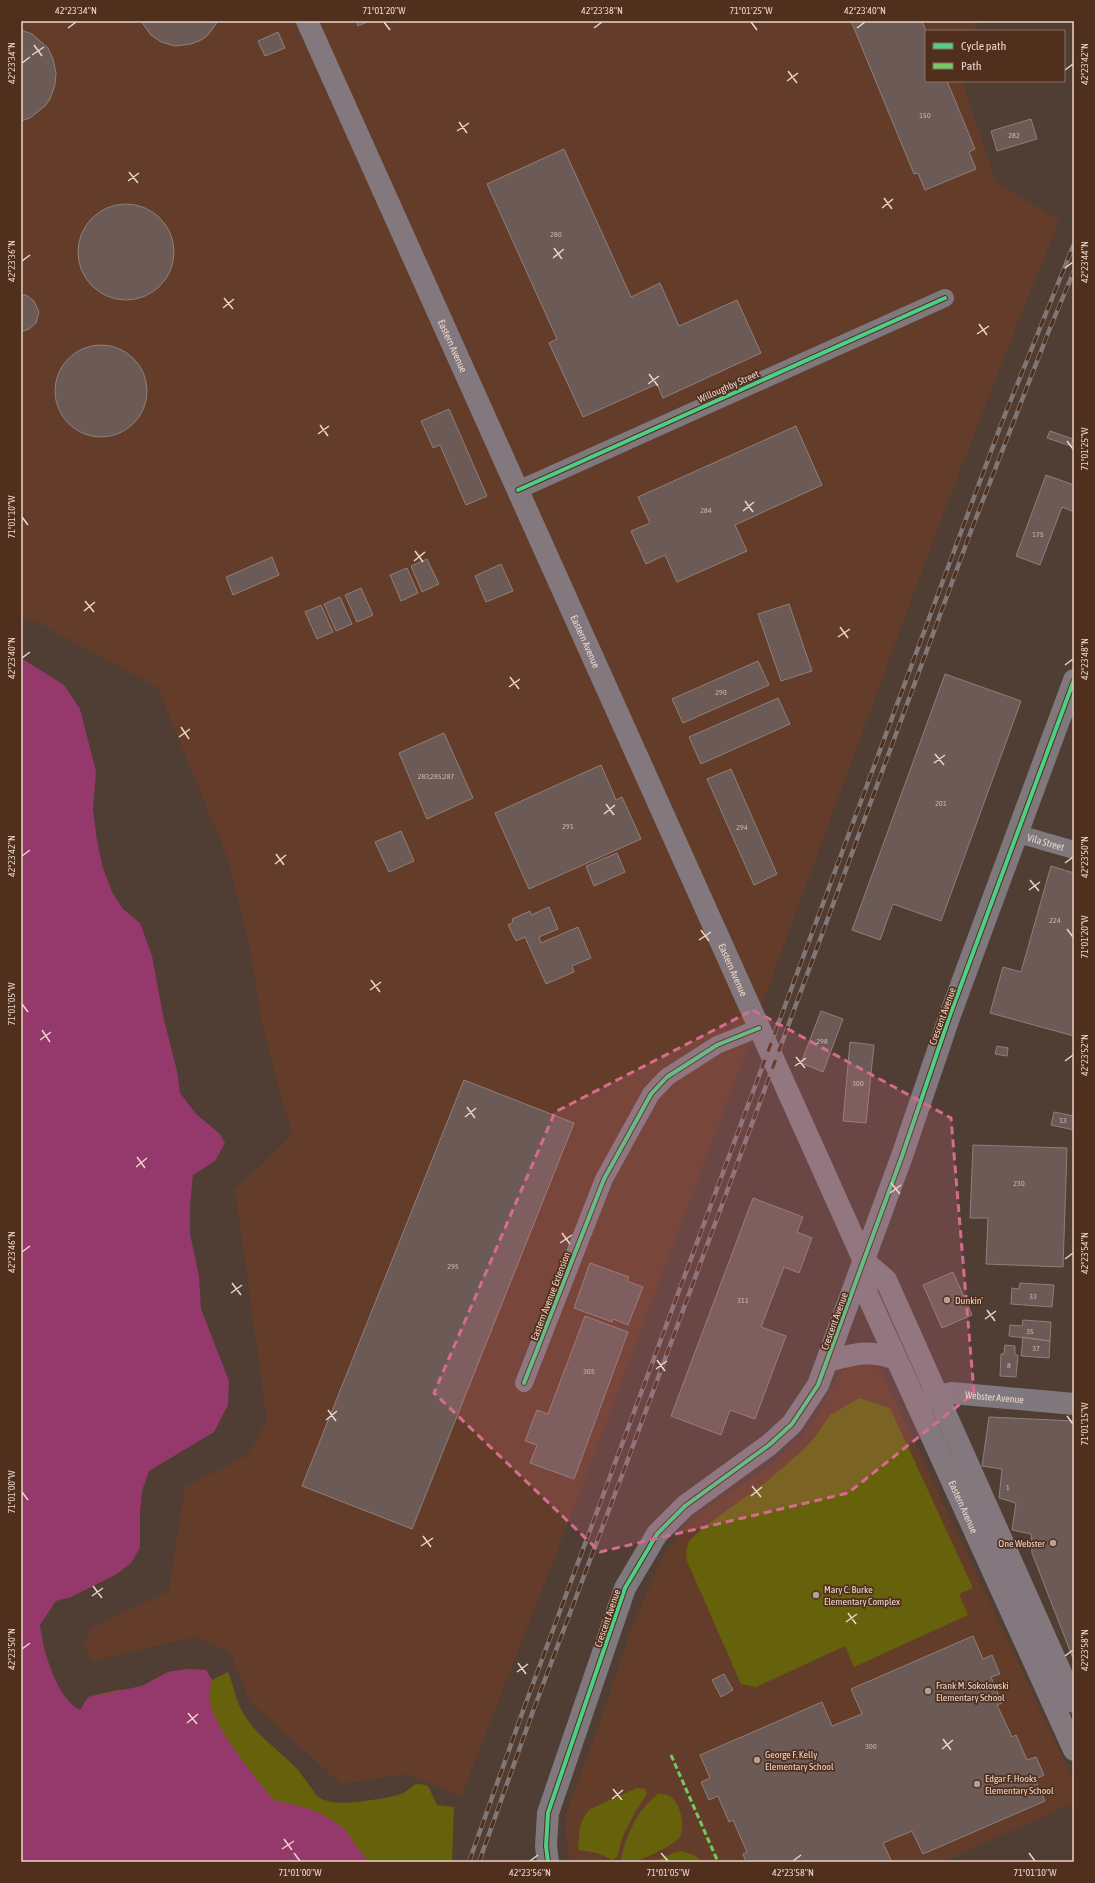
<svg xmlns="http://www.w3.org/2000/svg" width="1095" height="1883" font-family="'Asap Condensed',sans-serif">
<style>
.built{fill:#633d29}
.green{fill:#66610b}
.water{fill:#95396c}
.building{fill:#6b5a55;stroke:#907f79}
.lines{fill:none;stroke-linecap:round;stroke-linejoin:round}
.minor{stroke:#7f787d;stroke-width:18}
.tertiary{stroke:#7f787d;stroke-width:22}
.secondary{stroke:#83787e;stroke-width:22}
.rail-casing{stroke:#827676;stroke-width:4.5}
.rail{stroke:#502f1d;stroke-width:3;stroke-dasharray:9;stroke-linecap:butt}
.quiet{stroke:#71cb61;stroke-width:3;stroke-dasharray:6 3;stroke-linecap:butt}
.cycleway-casing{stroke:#502f1d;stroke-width:6}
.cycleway{stroke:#4dcf88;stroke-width:4}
.marked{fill:#d46d8d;fill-opacity:0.2;stroke:#d46d8d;stroke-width:3;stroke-dasharray:8 5;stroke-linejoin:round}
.ticks{fill:none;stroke:#ebd5ca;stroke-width:1.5}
.poi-dot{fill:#b5a095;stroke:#502f1d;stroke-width:1.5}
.labels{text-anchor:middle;stroke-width:3.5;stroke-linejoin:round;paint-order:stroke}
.number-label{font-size:8px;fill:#cbb6ad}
.street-label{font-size:10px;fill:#ebd5ca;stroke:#502f1d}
.poi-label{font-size:10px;fill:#ebd5ca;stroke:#502f1d;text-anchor:start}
.neatline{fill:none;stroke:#ebd5ca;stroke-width:1.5}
.ticks-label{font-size:10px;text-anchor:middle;fill:#ebd5ca}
</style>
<rect width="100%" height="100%" fill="#503d33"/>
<path class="built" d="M21 21H981L974 31H926V81H962L996 183 1060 220 1022 312 942 517 764 999 747 1049 583 1485 461 1797 409 1774 341 1784 250 1702 230 1652 195 1637 92 1661 83 1645 92 1627 169 1591 185 1487 248 1455 267 1420 235 1190 292 1135 262 1025 251 953 229 862 158 688 35 621 21 620Z
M869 1363 881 1370 1074 1782V1803L942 1862H570L565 1831 566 1814 599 1724 631 1629 660 1562 678 1534 694 1517 773 1463 803 1435 818 1414 837 1377 846 1366Z"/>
<path class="green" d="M859 1398 890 1408 973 1588 959 1594 968 1615 854 1667 845 1646 756 1687 741 1684 687 1561 686 1552 689 1541 704 1527 766 1482 802 1451 815 1437 830 1415Z
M189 1669 206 1670 212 1680 228 1672C233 1683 235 1697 240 1707 252 1733 278 1749 297 1769 303 1775 315 1795 320 1798 335 1806 356 1802 371 1800 381 1799 392 1797 401 1794 414 1789 410 1780 428 1786L437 1805 454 1807 452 1862H110L88 1697 117 1690 130 1689 142 1686 168 1672Z
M637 1788 645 1789 647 1794 634 1814 623 1836 617 1857 612 1860 597 1853 578 1850C580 1832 577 1823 590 1809Z
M658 1794C663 1794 668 1794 672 1798 681 1805 686 1829 679 1838 674 1845 641 1861 632 1862 629 1862 626 1862 623 1862L621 1860C626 1835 637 1810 658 1794Z
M682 1851 696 1856 701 1862H653L676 1852Z"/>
<path class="water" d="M21 658 64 685 80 709 96 771 93 809 97 841 103 868 112 892 123 909 140 923 152 956 164 1020 177 1071 180 1093 196 1114 220 1134 225 1143 215 1161 193 1175 190 1205V1234L199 1276 201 1309 229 1381 228 1405 214 1432 149 1471 142 1491 140 1513V1548L131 1563 117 1574 71 1597 56 1601 40 1625C43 1650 56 1698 80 1710L88 1697 142 1686 168 1672 189 1669 206 1670 212 1680C211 1685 209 1690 209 1695 209 1724 256 1777 273 1800L297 1805 320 1813 344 1828 356 1846 369 1862H21Z"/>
<path class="building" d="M141 21H218L208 35 201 40 191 44 175 46 161 42 151 35Z
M356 21H369L358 26Z
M851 21H922L926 31V81H947L975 149 969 152 976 169 925 190 918 173 914 174Z
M21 30 32 34 48 48 53 59 56 73 55 85 50 99 45 106 30 118 21 121Z
M278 32 285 48 265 56 258 41Z
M1031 119 1037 139 997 151 991 131Z
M564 149 631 297 660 283 679 326 737 300 761 353 663 398 657 384 583 417 549 343 557 339 487 184Z
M78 252a48 48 0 1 1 96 0a48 48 0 1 1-96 0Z
M21 295H26L34 301 39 312 36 323 29 329 23 331H21Z
M55 391a46 46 0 1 1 92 0a46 46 0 1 1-92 0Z
M449 409 487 496 466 505 440 445 433 448 421 421Z
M796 426 822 485 735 525 747 551 677 582 665 555 646 564 631 531 650 523 638 497Z
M1050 431 1073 439 1071 446 1047 438Z
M1046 475 1074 485V512L1062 507 1040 565 1016 556Z
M272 557 279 575 233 595 226 577Z
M427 559 439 584 422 592 411 566Z
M501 564 513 591 486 602 475 576Z
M407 568 418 593 401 601 390 575Z
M361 588 373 615 357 622 345 595Z
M340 597 352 624 336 631 324 604Z
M789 604 812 671 781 681 758 614Z
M321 605 333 632 317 639 305 612Z
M758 661 769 685 683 723 672 699Z
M945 674 1021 701 941 921 893 904 880 940 852 930Z
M778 698 790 724 701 764 689 737Z
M444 733 473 798 427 819 399 753Z
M601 765 616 800 622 797 641 839 529 889 495 813Z
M731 769 777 874 754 885 707 779Z
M401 831 414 861 389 872 375 842Z
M617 853 625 872 594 886 586 866Z
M1051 866 1074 873V1036L990 1013 1003 967 1021 972Z
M549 907 558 929 539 937 541 943 578 927 591 958 572 966 574 972 546 984 525 937 516 941 508 925 513 922 512 919 530 911 531 915Z
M821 1011 843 1019 823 1072 801 1063Z
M850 1042 874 1045 866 1123 843 1121Z
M997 1046 1008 1048 1007 1056 995 1054Z
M464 1080 574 1123 412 1529 302 1486Z
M1054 1112 1074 1116V1130L1051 1125Z
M973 1145 1067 1148 1063 1267 986 1264 988 1218H970Z
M753 1198 803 1217 797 1232 812 1238 799 1273 784 1267 761 1327 786 1336 755 1419 730 1410 721 1435 671 1416Z
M590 1263 629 1277 627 1281 643 1287 628 1325 613 1319 612 1322 574 1308Z
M953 1272 972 1315 942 1328 923 1285Z
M1020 1283 1054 1285 1052 1307 1011 1304 1012 1288 1019 1289Z
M585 1316 628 1332 574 1479 530 1463 537 1445 525 1441 537 1410 548 1414Z
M1023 1320 1051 1322 1050 1341 1009 1336 1010 1325 1022 1326Z
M1023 1337 1050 1341 1049 1358 1021 1356Z
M1005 1345 1015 1346V1355H1018L1016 1377 1000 1376 1001 1354H1004Z
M989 1417 1074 1421V1661L1032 1553 1031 1534 1012 1530 1016 1503 999 1498 1002 1469 982 1466Z
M973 1636 983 1659 992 1655 1000 1674 991 1677 1002 1703 997 1705 1012 1737 1016 1735 1027 1760 1036 1757 1044 1775 1035 1779 1045 1801 923 1854 912 1831 883 1843 892 1862H746L743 1854 747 1852 733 1820 729 1822 718 1796 709 1800 701 1782 710 1778 700 1755 822 1702 832 1726 862 1714 851 1689Z
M724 1674 733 1690 721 1697 712 1680Z"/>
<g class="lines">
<g class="minor">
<path d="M518 490 945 298"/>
<path id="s1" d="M1018 834 1074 850"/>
<path d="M524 1383 604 1179 651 1094 667 1077 717 1045 759 1028"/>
</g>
<g class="tertiary">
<path id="s2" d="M922 1404 937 1396 952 1393 1074 1404"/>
<path d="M548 1862 546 1846 548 1813 625 1588 657 1534 685 1506 769 1445 792 1424 818 1385 902 1156 950 1015 1074 680"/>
</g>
<g class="secondary">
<path id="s3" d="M307 21 864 1261 867 1294 1074 1750"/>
<path d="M864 1261 886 1280 1074 1702"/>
<path d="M828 1361C854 1354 870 1349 896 1359"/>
</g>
<defs>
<path id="rail" d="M469 1862 524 1708 1002 422 1074 244
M479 1862 533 1711 624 1470 971 531 1050 328 1074 271"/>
</defs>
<use href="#rail" class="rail-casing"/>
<use href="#rail" class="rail"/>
<path class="quiet" d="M671 1755 718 1862"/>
<defs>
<path id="cycleway" d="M518 490 945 298
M524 1383 604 1179 651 1094 667 1077 717 1045 759 1028
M548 1862 546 1846 548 1813 625 1588 657 1534 685 1506 769 1445 792 1424 818 1385 902 1156 950 1015 1074 680"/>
</defs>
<use href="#cycleway" class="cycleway-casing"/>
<use href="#cycleway" class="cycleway"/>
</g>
<path class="marked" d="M753 1010 951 1118 974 1393 848 1493 600 1552 434 1393 555 1112Z"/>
<path class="ticks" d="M384 22 390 30M751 22 757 30M68 28 76 22M594 28 602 22M857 28 865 22M34 45 42 56M32 55 44 47M22 63 30 57M1065 70 1073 64M788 71 797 83M787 81 798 73M459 122 467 133M457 131 469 123M129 172 138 183M128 181 139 173M884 198 892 209M882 208 893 199M554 248 562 259M553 258 564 249M22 261 30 255M1065 268 1073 262M224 298 233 309M223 308 234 299M979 324 987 335M977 334 989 326M649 374 658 386M648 384 659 376M320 425 328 436M318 434 329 426M1067 441 1073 449M745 501 753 512M743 511 754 502M22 517 28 525M415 551 423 562M414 561 425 552M85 601 94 612M84 611 95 602M840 627 848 638M838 637 850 629M22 658 30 652M1065 665 1073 659M510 677 519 689M509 687 520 679M181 727 189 739M179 737 190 729M935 754 944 765M934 763 945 755M606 804 614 815M604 814 615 805M276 854 284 865M22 856 30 850M1065 863 1073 857M275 864 286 855M1030 880 1039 891M1029 890 1040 882M1067 929 1073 937M701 930 709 941M699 940 711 932M371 980 380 992M370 990 381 982M22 1004 28 1012M42 1030 50 1042M40 1040 51 1032M796 1057 805 1068M1065 1061 1073 1055M795 1066 806 1058M467 1107 475 1118M465 1117 476 1108M137 1157 145 1168M136 1167 147 1158M891 1183 900 1194M890 1193 901 1185M562 1233 570 1244M560 1243 572 1235M22 1252 30 1246M1065 1259 1073 1253M232 1283 241 1295M231 1293 242 1285M987 1310 995 1321M985 1319 996 1311M657 1360 665 1371M656 1369 667 1361M328 1410 336 1421M1067 1416 1073 1424M326 1420 337 1411M752 1486 761 1497M22 1492 28 1500M751 1496 762 1487M423 1536 431 1547M421 1546 433 1538M93 1586 102 1598M92 1596 103 1588M848 1613 856 1624M846 1622 857 1614M22 1649 30 1643M1065 1656 1073 1650M518 1663 526 1674M517 1672 528 1664M188 1713 197 1724M187 1723 198 1714M943 1739 951 1750M942 1749 953 1740M613 1789 622 1800M612 1799 623 1790M284 1839 292 1850M282 1849 294 1841M294 1853 300 1861M661 1853 668 1861M1029 1853 1035 1861M530 1861 538 1855M793 1861 801 1855"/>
<g class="poi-dot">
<circle cx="947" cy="1300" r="4"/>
<circle cx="1053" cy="1543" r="4"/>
<circle cx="816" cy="1595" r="4"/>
<circle cx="928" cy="1691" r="4"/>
<circle cx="757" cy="1760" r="4"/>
<circle cx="977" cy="1784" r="4"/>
</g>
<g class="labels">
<g class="number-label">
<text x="925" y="118">150</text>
<text x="1014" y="138">282</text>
<text x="556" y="237">280</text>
<text x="706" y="513">284</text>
<text x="1038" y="537">175</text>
<text x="721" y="695">290</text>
<text x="436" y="779">283;285;287</text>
<text x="941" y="806">201</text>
<text x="568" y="829">291</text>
<text x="742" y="830">294</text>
<text x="1055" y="923">224</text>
<text x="822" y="1044">298</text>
<text x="858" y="1086">300</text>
<text x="1063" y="1123">13</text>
<text x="1019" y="1186">230</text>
<text x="453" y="1269">295</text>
<text x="1033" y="1299">33</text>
<text x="743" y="1303">311</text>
<text x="1030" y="1334">35</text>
<text x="1036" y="1351">37</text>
<text x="1009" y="1368">8</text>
<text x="589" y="1374">305</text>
<text x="1008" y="1490">1</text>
<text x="871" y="1749">300</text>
</g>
<g class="street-label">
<text dy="4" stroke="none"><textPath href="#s3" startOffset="356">Eastern Avenue</textPath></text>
<text transform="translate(728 386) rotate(-24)" y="4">Willoughby Street</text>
<text dy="4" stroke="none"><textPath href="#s3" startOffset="680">Eastern Avenue</textPath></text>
<text dy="4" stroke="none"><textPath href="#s1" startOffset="29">Vila Street</textPath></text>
<text dy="4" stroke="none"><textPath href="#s3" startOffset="1040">Eastern Avenue</textPath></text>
<text transform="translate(942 1016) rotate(-70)" y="4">Crescent Avenue</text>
<text transform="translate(550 1296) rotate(-69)" y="4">Eastern Avenue Extension</text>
<text transform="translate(834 1321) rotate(-70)" y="4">Crescent Avenue</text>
<text dy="4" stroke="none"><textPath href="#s2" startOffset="75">Webster Avenue</textPath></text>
<text dy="4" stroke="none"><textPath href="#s3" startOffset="1626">Eastern Avenue</textPath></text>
<text transform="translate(607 1618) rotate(-71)" y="4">Crescent Avenue</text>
</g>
<g class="poi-label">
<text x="955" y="1304">Dunkin'</text>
<text x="1045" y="1547" text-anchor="end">One Webster</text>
<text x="824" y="1593">Mary C. Burke<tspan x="824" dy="12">Elementary Complex</tspan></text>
<text x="936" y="1689">Frank M. Sokolowski<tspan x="936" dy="12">Elementary School</tspan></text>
<text x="765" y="1758">George F. Kelly<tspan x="765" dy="12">Elementary School</tspan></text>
<text x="985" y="1782">Edgar F. Hooks<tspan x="985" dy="12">Elementary School</tspan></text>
</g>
</g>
<rect width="1095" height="1883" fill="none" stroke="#502f1d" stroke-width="44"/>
<rect x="925" y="30" width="140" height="52" fill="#502f1d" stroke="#8e7162"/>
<rect x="933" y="43" width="20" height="6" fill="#4dcf88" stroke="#8e7162"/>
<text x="961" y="50" font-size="12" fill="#ebd5ca">Cycle path</text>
<rect x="933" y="63" width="20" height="6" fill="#71cb61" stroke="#8e7162"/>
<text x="961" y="70" font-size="12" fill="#ebd5ca">Path</text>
<rect x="22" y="22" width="1051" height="1839" class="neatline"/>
<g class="ticks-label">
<text x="76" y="14">42°23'34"N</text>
<text x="384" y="14">71°01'20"W</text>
<text x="602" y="14">42°23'38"N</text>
<text x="751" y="14">71°01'25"W</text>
<text x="865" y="14">42°23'40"N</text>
<text transform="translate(11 63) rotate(-90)" y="4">42°23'34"N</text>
<text transform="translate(1084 64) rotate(-90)" y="4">42°23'42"N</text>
<text transform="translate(11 261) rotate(-90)" y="4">42°23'36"N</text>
<text transform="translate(1084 262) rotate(-90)" y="4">42°23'44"N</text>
<text transform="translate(1084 449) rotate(-90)" y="4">71°01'25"W</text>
<text transform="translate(11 517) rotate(-90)" y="4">71°01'10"W</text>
<text transform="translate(11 658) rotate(-90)" y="4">42°23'40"N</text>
<text transform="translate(1084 659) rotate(-90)" y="4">42°23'48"N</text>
<text transform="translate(11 856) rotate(-90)" y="4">42°23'42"N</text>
<text transform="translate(1084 857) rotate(-90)" y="4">42°23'50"N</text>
<text transform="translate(1084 937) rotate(-90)" y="4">71°01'20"W</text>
<text transform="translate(11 1004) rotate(-90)" y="4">71°01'05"W</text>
<text transform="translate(1084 1055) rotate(-90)" y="4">42°23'52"N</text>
<text transform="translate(11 1252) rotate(-90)" y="4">42°23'46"N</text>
<text transform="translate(1084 1253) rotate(-90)" y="4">42°23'54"N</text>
<text transform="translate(1084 1424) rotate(-90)" y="4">71°01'15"W</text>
<text transform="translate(11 1492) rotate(-90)" y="4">71°01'00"W</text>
<text transform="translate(11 1649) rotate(-90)" y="4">42°23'50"N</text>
<text transform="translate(1084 1650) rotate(-90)" y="4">42°23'58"N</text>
<text x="300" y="1876">71°01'00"W</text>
<text x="530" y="1876">42°23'56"N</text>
<text x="668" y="1876">71°01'05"W</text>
<text x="793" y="1876">42°23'58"N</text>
<text x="1035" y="1876">71°01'10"W</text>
</g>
</svg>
